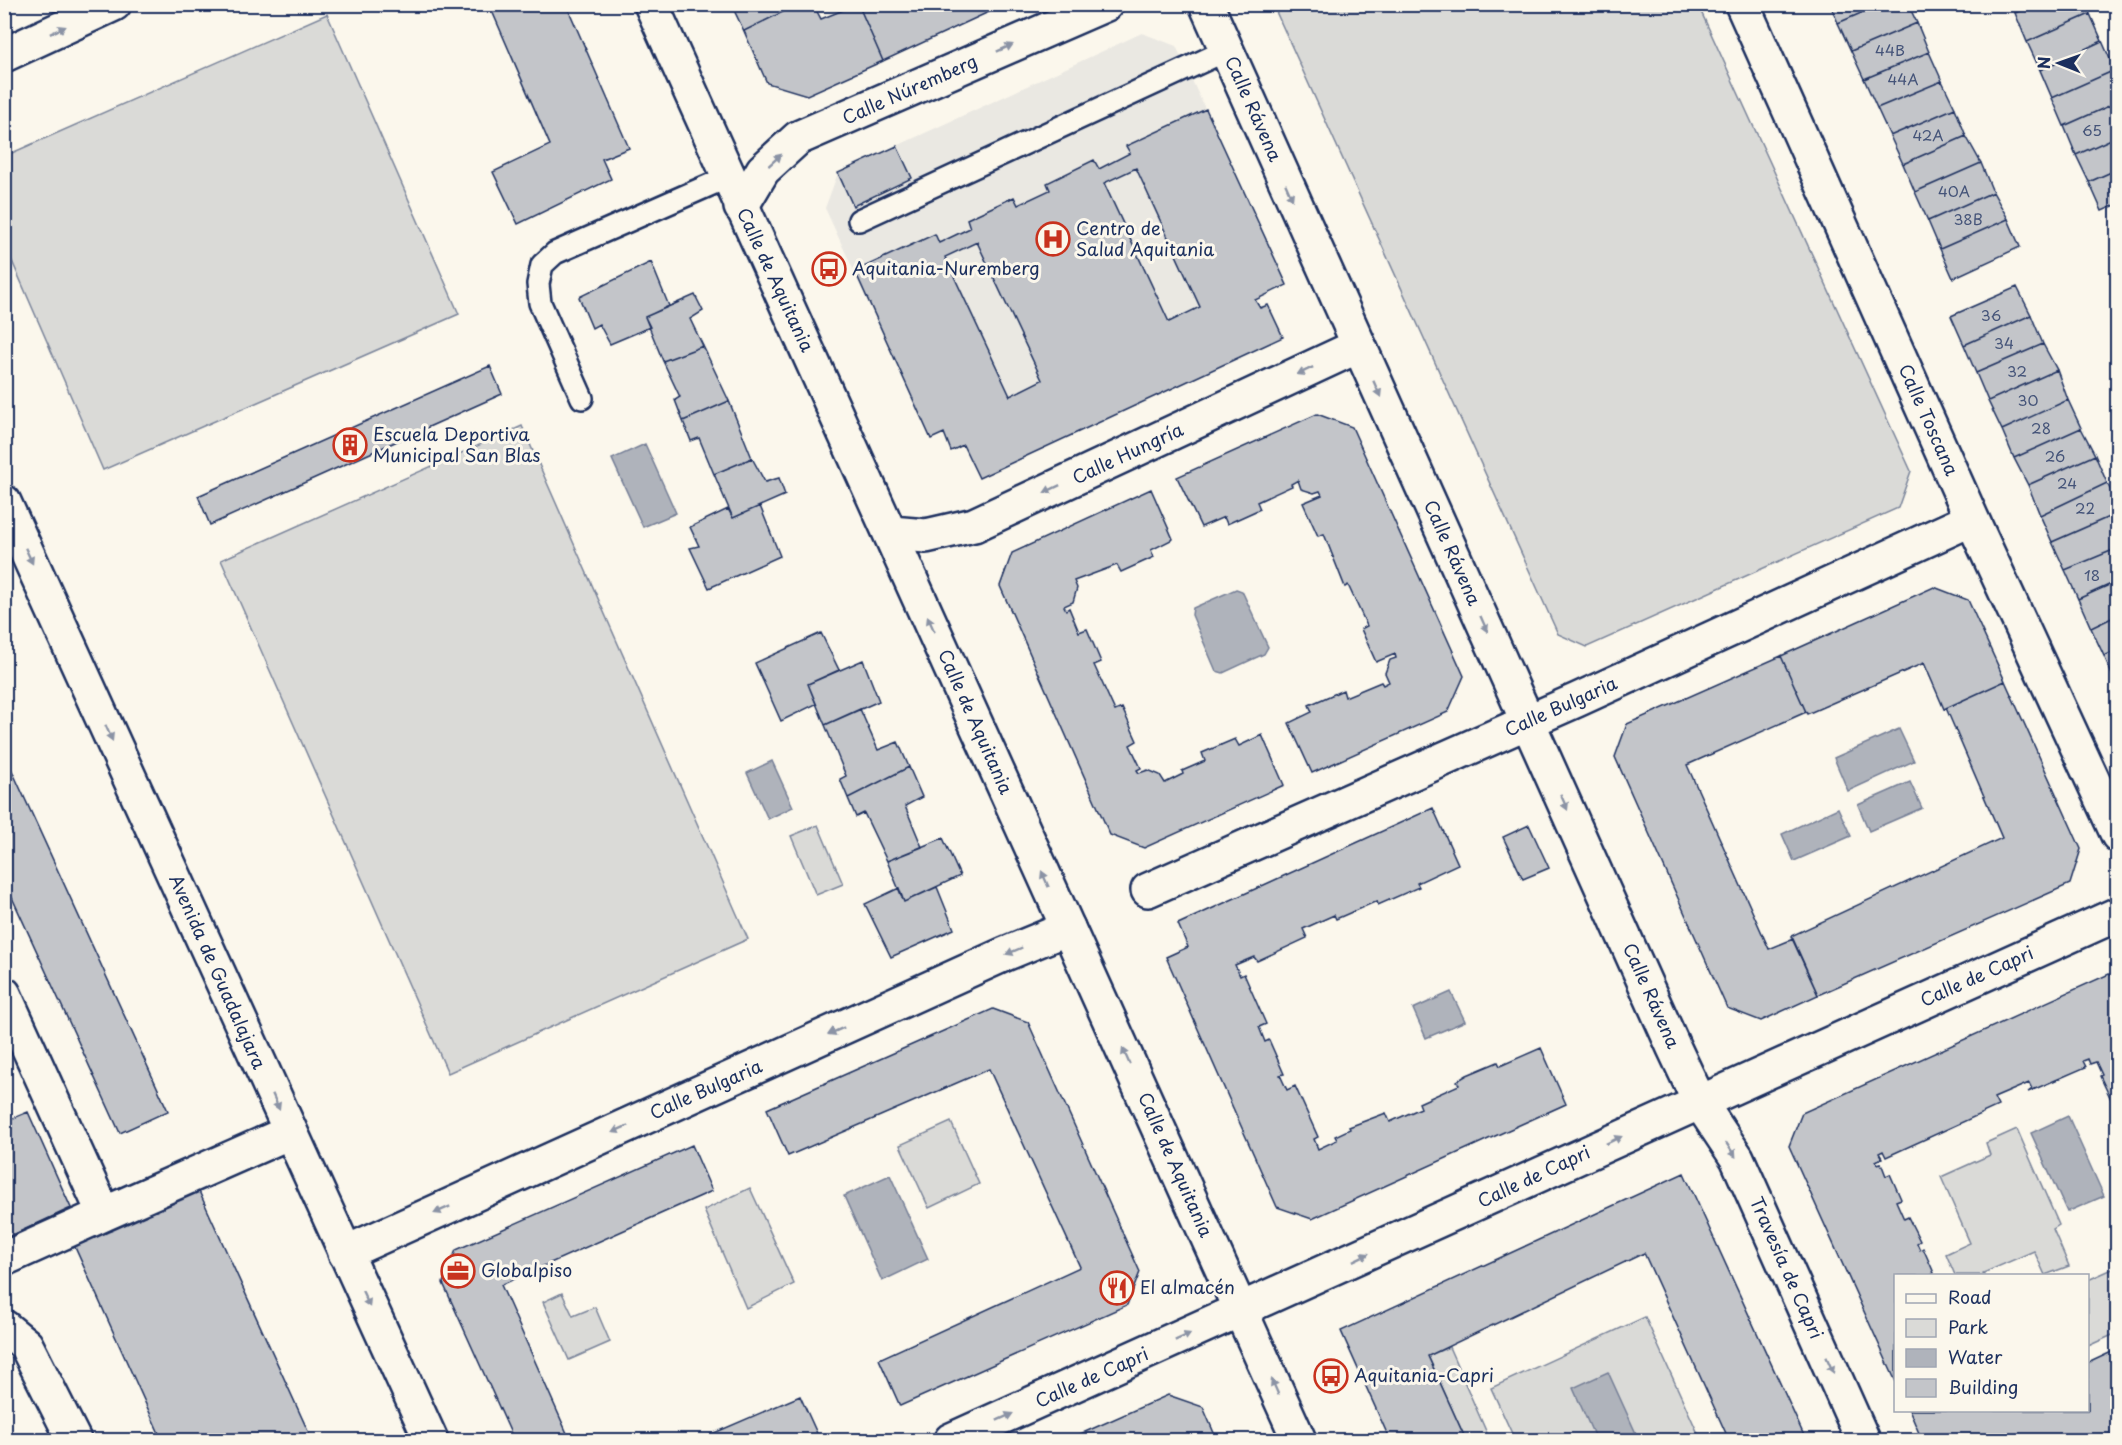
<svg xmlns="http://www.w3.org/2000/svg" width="2122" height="1445" font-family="'Playpen Sans',sans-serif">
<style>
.built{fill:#eae8e2}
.green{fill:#dadad7;stroke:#7a849a;stroke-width:1.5}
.water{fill:#afb3bb;stroke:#747e96;stroke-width:1.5}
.building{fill:#c3c5c9;stroke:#1b2f5e;stroke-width:1.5;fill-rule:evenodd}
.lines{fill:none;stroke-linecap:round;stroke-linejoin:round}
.lane-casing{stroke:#1b2f5e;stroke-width:26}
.street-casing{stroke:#1b2f5e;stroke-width:38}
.secondary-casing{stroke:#1b2f5e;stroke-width:38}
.lane{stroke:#fbf7ec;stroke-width:21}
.street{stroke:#fbf7ec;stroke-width:33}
.secondary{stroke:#fbf7ec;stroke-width:33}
.oneway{fill:#8b93a5}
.labels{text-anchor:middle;stroke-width:6;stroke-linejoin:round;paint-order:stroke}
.number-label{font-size:15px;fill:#455479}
.street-label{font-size:18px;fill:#1b2f5e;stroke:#fbf7ec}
.poi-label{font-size:18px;fill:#1b2f5e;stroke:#fbf7ec;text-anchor:start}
</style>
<rect width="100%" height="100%" fill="#fbf7ec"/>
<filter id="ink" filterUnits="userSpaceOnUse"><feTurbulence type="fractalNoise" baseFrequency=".0167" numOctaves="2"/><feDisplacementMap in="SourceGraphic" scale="12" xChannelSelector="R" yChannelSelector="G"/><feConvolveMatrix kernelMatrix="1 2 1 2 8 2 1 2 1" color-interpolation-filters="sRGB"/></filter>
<g filter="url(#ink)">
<path class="built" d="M1142 33 1176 46 1287 285 1256 300 1260 308 1268 305 1283 337 979 478 963 445 951 451 944 433 931 439 825 208 838 173Z"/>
<path class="green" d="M1273 5H1698L1911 471 1898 508 1587 647 1558 634Z
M327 14 459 314 103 470 5 245V156Z
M522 426 748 939 448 1073 221 560Z
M818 825 843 884 816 895 791 836Z
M951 1122 979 1184 929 1208 900 1145Z
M2017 1129 2059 1225 2053 1229 2069 1266 2045 1275 2034 1251 1983 1273 1984 1275H1955L1946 1254 1970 1243 1941 1177 1990 1155 1986 1143Z
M750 1188 794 1284 746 1308 704 1210Z
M2117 1267V1333L2088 1346V1280Z
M562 1293 573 1316 595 1307 610 1342 569 1360 543 1302Z
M1645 1317 1701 1440H1515L1491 1388Z
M1449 1347 1490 1440H1466L1428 1356Z"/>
<path class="water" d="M645 444 676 513 643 527 612 459Z
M1236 589 1242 591 1268 647 1264 654 1223 673 1216 671 1192 615 1193 608Z
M1899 729 1914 761 1848 791 1834 758Z
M772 761 793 807 768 819 747 773Z
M1910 782 1922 808 1869 831 1858 805Z
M1838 808 1851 836 1794 861 1782 834Z
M1451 992 1465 1021 1426 1038 1413 1009Z
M2068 1116 2104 1196 2067 1212 2031 1133Z
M890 1175 928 1259 882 1281 844 1196Z
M1608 1372 1639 1440H1596L1573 1388Z"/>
<path class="building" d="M489 4H566L629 148 602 159 611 179 518 224 493 172 550 145Z
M731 4H799L744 31Z
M799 4H813L821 19 858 4 883 61 807 95 767 83 744 31Z
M858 4H1006L883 61Z
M1830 4H1882L1838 23Z
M1882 4H1908L1917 23 1851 51 1838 23Z
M2011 4H2035L2015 13Z
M2035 4H2086L2090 14 2027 42 2015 13Z
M2090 14 2102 41 2040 70 2027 42Z
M1917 23 1929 52 1864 79 1851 51Z
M2102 41 2115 70 2052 98 2040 70Z
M1929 52 1942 81 1877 108 1864 79Z
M2115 70 2118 76V102L2064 126 2052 98Z
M1942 81 1955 108 1890 136 1877 108Z
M2118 102V136L2076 155 2064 126Z
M1955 108 1966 136 1903 164 1890 136Z
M1206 109 1287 285 1255 300 1260 308 1268 305 1283 337 979 478 963 445 951 451 944 433 931 439 855 271 935 234 939 243 970 228 967 219 1014 197 1018 205 1050 190 1047 183 1094 160 1099 169 1130 153 1126 146ZM1136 168 1200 307 1169 322 1104 183ZM977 242 1042 380 1010 396 945 257Z
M1966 136 1981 163 1915 192 1903 164Z
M2118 136V169L2089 182 2076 155Z
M897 146 912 178 853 206 838 173Z
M1981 163 1993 192 1928 221 1915 192Z
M2118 169V204L2102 211 2089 182Z
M1993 192 2008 219 1940 249 1928 221Z
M2008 219 2020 247 1953 278 1940 249Z
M651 262 669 306 645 317 650 327 610 344 599 324 592 328 579 297Z
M2017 287 2031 315 1964 345 1951 316Z
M695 295 703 311 690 319 703 346 663 361 645 317Z
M2031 315 2043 344 1976 373 1964 345Z
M2043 344 2057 370 1988 401 1976 373Z
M703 346 729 401 683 421 675 400 680 397 663 361Z
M490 366 502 394 210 525 198 496Z
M2057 370 2068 400 2002 430 1988 401Z
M2068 400 2081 428 2014 458 2002 430Z
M729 401 752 458 714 474 699 438 691 441 683 421Z
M1317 414 1352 427 1464 676 1448 712 1312 773 1289 723 1312 712 1309 705 1343 690 1345 697 1381 682 1383 685 1389 682 1385 673 1390 660 1396 658 1395 654 1376 662 1361 629 1367 626 1348 585 1345 587 1324 534 1318 536 1303 503 1322 495 1320 491 1314 493 1301 489 1298 480 1291 484 1292 486 1257 502 1260 509 1227 524 1224 517 1201 527 1177 477Z
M2081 428 2095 455 2028 485 2014 458Z
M2095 455 2107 483 2040 515 2028 485Z
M752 458 765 482 779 478 785 495 733 518 714 474Z
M2107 483 2118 505V513L2052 542 2040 515Z
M1151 489 1173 539 1151 550 1154 557 1121 572 1117 565 1074 581 1077 588 1073 602 1064 606 1066 610 1069 608 1079 632 1087 629 1101 662 1094 665 1115 711 1122 708 1137 741 1130 745 1141 768 1137 770 1139 773 1148 770 1160 775 1165 783 1183 774 1182 771 1205 761 1202 753 1235 739 1239 746 1262 735 1284 785 1144 848 1110 835 1000 586 1012 553Z
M760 506 780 556 709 588 690 548 699 546 690 527 728 509 733 518Z
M2118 513V548L2065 570 2052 542Z
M2118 548V581L2078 599 2065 570Z
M2118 581V615L2091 628 2078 599Z
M1934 587 1968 600 2005 681 1944 709 1924 663 1807 714 1781 656Z
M2118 615V650L2104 656 2091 628Z
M821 633 839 670 808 684 816 704 781 721 755 663Z
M2118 650V683L2116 684 2104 656Z
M1781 656 1806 712 1687 765 1769 949 1793 939 1818 995 1761 1021 1727 1008 1615 757 1627 724Z
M863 660 879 701 825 725 808 684Z
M2005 681 2081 849 2070 884 1818 995 1791 936 2002 838 1946 708Z
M860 709 878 750 898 742 909 767 848 798 840 779 846 776 825 725Z
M4 753 168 1111 120 1133 4 880Z
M909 767 922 797 905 806 922 847 887 861 864 813 856 817 848 798Z
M1433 808 1458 864 1417 883 1419 887 1378 905 1377 901 1336 919 1334 915 1303 929 1307 938 1257 961 1254 957 1235 965 1240 976 1244 974 1266 1024 1259 1027 1265 1042 1269 1040 1284 1074 1280 1075 1287 1090 1295 1086 1318 1137 1314 1139 1318 1149 1337 1140 1335 1136 1350 1129 1349 1127 1386 1113 1390 1122 1421 1108 1419 1103 1459 1085 1457 1081 1467 1075 1498 1062 1500 1066 1541 1048 1566 1104 1312 1219 1277 1207 1166 957 1188 947 1178 924Z
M1529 825 1549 868 1523 879 1503 837Z
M943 838 960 876 904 902 887 861Z
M937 887 954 929 891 957 865 904 899 888 904 902Z
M2109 974 2118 977V1114L2100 1076 2102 1075 2096 1062 2090 1064 2088 1059 2083 1061 2086 1067 2028 1092 2032 1089 2029 1083 1994 1098 1998 1106 1886 1157 1883 1151 1879 1153 1882 1158 1876 1161 1877 1164 1881 1163 1886 1176 1890 1174 1901 1199 1896 1201 1904 1219 1908 1217 1920 1241 1917 1243 1920 1250 1923 1248 1934 1273 1930 1276H1896V1382L1789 1146 1802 1113Z
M993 1009 1028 1022 1140 1272 1127 1305 900 1406 879 1359 1080 1267 989 1069 788 1156 767 1109Z
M28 1112 71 1208 4 1239V1122Z
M692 1145 712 1191 501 1285 570 1440H514L443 1283 456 1250Z
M1684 1173 1806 1440H1729L1644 1253 1428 1356 1466 1440H1390L1341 1331Z
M198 1189 312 1440H162L74 1245Z
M2118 1349V1431L2097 1440H1922L1909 1410H2088V1363Z
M1168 1395 1203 1407 1217 1440H1067Z
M800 1396 820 1440H698Z"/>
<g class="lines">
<defs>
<path id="lane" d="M859 220 1227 50
M582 398 540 303 538 284 542 265 555 253 728 177"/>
<path id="street" d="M1206 4 1674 1048 1699 1101 1737 1158 1863 1440
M1742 4 1972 519 2118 835
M4 55 114 4
M741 207 763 170 798 138 1106 4
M891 533 926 536 974 525 1358 346
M1148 890 1577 700 1972 519
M4 994 104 1214 290 1132
M345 1253 1005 954 1068 928
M4 1259 104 1214
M4 1327 26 1345 74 1440
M951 1440C1341 1266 1728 1088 2118 914"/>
<path id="secondary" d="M651 4 1299 1440
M4 502 431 1440"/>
</defs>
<use href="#lane" class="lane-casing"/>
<use href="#street" class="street-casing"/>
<use href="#secondary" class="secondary-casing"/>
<use href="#lane" class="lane"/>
<use href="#street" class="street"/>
<use href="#secondary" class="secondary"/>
</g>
<defs><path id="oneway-solid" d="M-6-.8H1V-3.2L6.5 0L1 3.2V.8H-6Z" transform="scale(1.5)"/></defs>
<g class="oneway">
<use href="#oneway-solid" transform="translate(58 30) rotate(-25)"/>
<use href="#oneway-solid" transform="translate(1005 48) rotate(-24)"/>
<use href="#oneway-solid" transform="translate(775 160) rotate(-42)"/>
<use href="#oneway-solid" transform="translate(1289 192) rotate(66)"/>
<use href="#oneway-solid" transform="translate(1305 371) rotate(155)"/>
<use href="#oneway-solid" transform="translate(1377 389) rotate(66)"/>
<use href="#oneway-solid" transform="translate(1052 489) rotate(155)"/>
<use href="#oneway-solid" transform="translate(29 556) rotate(65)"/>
<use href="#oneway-solid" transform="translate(931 624) rotate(-114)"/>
<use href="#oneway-solid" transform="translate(1484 624) rotate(66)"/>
<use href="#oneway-solid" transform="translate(109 733) rotate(66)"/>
<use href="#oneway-solid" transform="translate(1564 802) rotate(66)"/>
<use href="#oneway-solid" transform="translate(1045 879) rotate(-114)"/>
<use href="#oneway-solid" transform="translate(1014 951) rotate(157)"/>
<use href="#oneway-solid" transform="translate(836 1031) rotate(156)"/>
<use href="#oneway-solid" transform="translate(1126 1056) rotate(-114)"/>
<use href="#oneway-solid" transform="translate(276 1102) rotate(66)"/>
<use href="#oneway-solid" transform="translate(620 1129) rotate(156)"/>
<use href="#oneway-solid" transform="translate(1614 1140) rotate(-25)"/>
<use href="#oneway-solid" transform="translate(1731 1150) rotate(56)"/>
<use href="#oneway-solid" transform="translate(442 1210) rotate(156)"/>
<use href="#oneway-solid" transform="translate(1361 1257) rotate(-25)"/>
<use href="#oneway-solid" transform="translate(366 1299) rotate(65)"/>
<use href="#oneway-solid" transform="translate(1183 1337) rotate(-24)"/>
<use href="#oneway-solid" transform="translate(1830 1365) rotate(66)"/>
<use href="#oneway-solid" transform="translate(1275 1387) rotate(-114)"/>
<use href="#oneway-solid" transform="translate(1005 1417) rotate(-24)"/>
</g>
</g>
<defs>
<symbol id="hospital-ring" viewBox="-11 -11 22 22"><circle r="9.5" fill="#fbf7ec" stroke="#c8321e" stroke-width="1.5"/><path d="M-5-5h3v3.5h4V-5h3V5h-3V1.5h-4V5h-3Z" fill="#c8321e"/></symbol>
<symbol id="bus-ring" viewBox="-11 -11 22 22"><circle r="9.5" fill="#fbf7ec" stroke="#c8321e" stroke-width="1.5"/><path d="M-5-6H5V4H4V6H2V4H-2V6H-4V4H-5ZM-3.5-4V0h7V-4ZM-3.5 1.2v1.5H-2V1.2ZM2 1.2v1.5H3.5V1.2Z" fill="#c8321e"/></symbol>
<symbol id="building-ring" viewBox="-11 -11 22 22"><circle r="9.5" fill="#fbf7ec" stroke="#c8321e" stroke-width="1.5"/><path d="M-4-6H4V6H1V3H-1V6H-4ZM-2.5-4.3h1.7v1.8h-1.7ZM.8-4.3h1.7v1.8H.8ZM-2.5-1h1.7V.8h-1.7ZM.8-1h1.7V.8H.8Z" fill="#c8321e"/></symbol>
<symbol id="office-ring" viewBox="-11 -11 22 22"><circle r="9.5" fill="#fbf7ec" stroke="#c8321e" stroke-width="1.5"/><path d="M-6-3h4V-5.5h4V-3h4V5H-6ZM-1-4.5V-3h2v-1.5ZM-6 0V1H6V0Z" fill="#c8321e"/></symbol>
<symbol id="restaurant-ring" viewBox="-11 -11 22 22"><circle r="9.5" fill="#fbf7ec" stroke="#c8321e" stroke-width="1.5"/><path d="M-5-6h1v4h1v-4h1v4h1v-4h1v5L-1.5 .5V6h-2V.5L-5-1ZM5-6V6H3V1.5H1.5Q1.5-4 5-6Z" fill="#c8321e"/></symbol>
</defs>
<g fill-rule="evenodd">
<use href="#hospital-ring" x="1034" y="220" width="38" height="38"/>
<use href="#bus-ring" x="810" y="250" width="38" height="38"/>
<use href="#building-ring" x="331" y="426" width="38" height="38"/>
<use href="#office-ring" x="439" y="1252" width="38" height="38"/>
<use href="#restaurant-ring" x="1098" y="1269" width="38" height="38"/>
<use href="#bus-ring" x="1312" y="1357" width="38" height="38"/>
</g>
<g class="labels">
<g class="number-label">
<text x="1890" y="56">44B</text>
<text x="1903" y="85">44A</text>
<text x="2092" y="136">65</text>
<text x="1928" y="141">42A</text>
<text x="1954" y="197">40A</text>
<text x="1968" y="225">38B</text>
<text x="1991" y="321">36</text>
<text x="2004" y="349">34</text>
<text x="2017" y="377">32</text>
<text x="2028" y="406">30</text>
<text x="2041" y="434">28</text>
<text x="2055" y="462">26</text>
<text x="2067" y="489">24</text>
<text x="2085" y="514">22</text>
<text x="2092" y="581">18</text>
</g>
<g class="street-label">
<text transform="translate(910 90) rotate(-24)" y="6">Calle Núremberg</text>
<text transform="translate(1253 109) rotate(66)" y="6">Calle Rávena</text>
<text transform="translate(775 280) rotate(65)" y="6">Calle de Aquitania</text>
<text transform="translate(1928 420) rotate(66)" y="6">Calle Toscana</text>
<text transform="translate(1128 454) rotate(-25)" y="6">Calle Hungría</text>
<text transform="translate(1452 553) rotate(66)" y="6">Calle Rávena</text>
<text transform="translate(1561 707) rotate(-24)" y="6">Calle Bulgaria</text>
<text transform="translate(975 722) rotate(66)" y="6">Calle de Aquitania</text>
<text transform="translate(217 972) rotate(66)" y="6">Avenida de Guadalajara</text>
<text transform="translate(1977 977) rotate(-24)" y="6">Calle de Capri</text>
<text transform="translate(1651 996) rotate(66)" y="6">Calle Rávena</text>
<text transform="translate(706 1090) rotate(-24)" y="6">Calle Bulgaria</text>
<text transform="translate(1175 1165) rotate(66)" y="6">Calle de Aquitania</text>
<text transform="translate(1534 1177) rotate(-25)" y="6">Calle de Capri</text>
<text transform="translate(1786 1268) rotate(66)" y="6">Travesía de Capri</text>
<text transform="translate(1092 1378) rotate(-24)" y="6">Calle de Capri</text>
</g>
<g class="poi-label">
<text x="1076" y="235">Centro de<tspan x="1076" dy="21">Salud Aquitania</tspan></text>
<text x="852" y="275">Aquitania-Nuremberg</text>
<text x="373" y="441">Escuela Deportiva<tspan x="373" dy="21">Municipal San Blas</tspan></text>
<text x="481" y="1277">Globalpiso</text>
<text x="1140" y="1294">El almacén</text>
<text x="1354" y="1382">Aquitania-Capri</text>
</g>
</g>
<rect width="2122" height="1445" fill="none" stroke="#fbf7ec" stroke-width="24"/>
<rect x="12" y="12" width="2098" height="1421" fill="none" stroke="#1b2f5e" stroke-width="2" filter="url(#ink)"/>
<rect x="1894" y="1274" width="195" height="138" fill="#fbf7ec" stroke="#a1a7b3" stroke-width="1.5"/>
<rect x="1906" y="1294" width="30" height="9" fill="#fbf7ec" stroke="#a1a7b3" stroke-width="1.5"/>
<text x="1948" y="1304" font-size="18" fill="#1b2f5e">Road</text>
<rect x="1906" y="1319" width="30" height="18" fill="#dadad7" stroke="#a1a7b3" stroke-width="1.5"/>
<text x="1948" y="1334" font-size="18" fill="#1b2f5e">Park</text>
<rect x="1906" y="1349" width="30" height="18" fill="#afb3bb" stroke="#a1a7b3" stroke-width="1.5"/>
<text x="1948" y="1364" font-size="18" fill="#1b2f5e">Water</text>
<rect x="1906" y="1379" width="30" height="18" fill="#c3c5c9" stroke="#a1a7b3" stroke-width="1.5"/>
<text x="1948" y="1394" font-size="18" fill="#1b2f5e">Building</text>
<g transform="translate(2059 63) rotate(271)" stroke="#fbf7ec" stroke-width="4.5" paint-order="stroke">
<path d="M0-4.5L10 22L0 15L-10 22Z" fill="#1b2f5e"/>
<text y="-9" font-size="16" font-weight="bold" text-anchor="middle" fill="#1b2f5e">N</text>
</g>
</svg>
